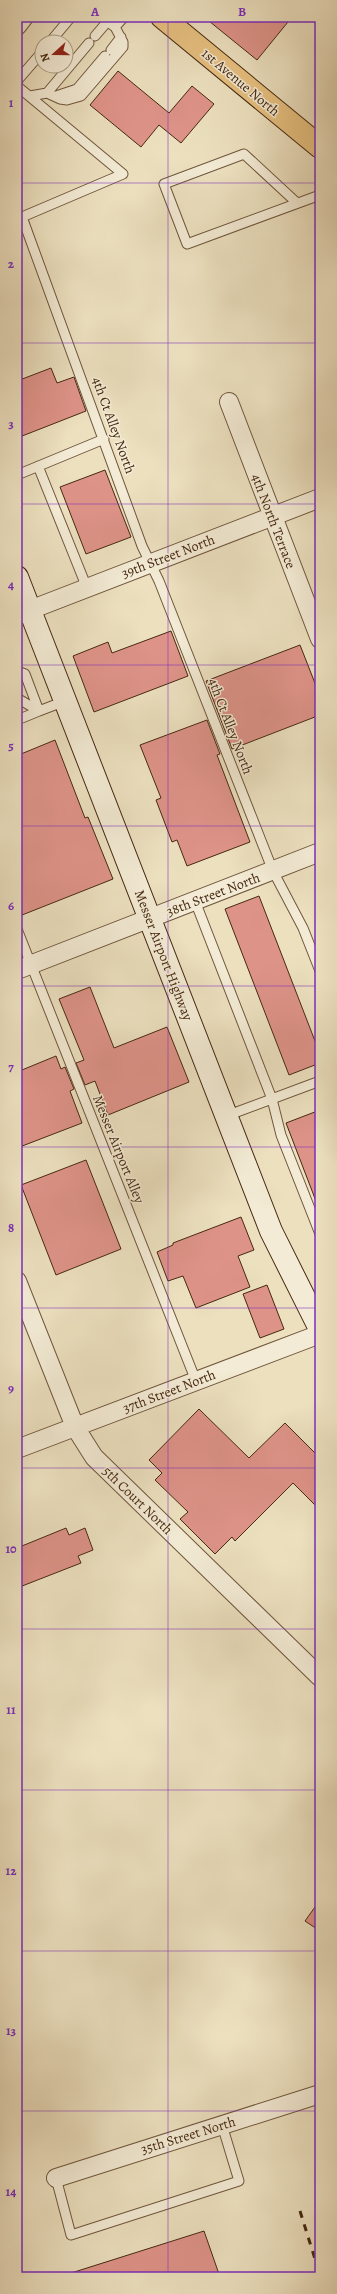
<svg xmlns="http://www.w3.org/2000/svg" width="337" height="2294" font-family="Alegreya,serif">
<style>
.building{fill:#de9389;stroke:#462811}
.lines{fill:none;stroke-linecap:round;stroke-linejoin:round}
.lane-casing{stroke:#70563c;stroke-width:11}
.street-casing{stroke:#70563c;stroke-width:20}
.secondary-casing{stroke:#462811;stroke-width:24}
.primary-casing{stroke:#462811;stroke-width:24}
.lane{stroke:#f3ebd5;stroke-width:9}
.street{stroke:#f3ebd5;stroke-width:18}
.secondary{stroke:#f3ebd5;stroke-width:22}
.primary{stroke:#e6c080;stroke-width:22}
.rail{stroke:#462811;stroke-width:3;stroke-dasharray:7 7;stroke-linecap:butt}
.grid{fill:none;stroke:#7b2cbf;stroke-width:1;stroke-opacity:0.55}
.labels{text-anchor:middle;stroke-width:3;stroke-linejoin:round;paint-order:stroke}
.street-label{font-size:14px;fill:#462811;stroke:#f3ebd5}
.neatline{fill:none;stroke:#7b2cbf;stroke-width:1.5}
.grid-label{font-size:13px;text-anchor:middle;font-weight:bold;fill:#7b2cbf}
</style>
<rect width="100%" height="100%" fill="#ece0bf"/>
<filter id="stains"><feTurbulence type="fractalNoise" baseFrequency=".005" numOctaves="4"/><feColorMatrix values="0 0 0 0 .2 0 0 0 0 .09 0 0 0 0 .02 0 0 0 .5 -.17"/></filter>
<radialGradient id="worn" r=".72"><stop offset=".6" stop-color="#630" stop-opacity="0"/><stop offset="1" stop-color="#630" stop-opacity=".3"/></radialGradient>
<path class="building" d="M204 17H292L257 60Z
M118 71 169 113 192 86 214 104 181 143 159 125 141 147 90 105Z
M51 368 57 383 74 377 86 411 17 438V381Z
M105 470 131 537 86 554 60 487Z
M171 631 188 676 94 712 73 656 108 642 112 653Z
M300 645 320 696V715L232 749 206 681Z
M207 720 220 754 217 755 250 842 187 866 177 840 172 842 156 800 161 798 140 745Z
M55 740 85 818 88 817 113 879 17 917V759L22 758 21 754Z
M259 896 320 1054V1063L289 1075 225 909Z
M90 987 114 1048 167 1027 189 1082 108 1115 95 1081 85 1085 76 1063 84 1060 59 999Z
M56 1056 61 1069 65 1067 74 1089 70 1091 82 1123 17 1148V1072Z
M320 1110V1208L319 1209 286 1123Z
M86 1160 121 1249 56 1275 21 1185Z
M241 1217 254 1250 238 1256 250 1287 196 1308 183 1276 168 1281 157 1252 173 1245V1243Z
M267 1285 284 1329 260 1338 243 1294Z
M199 1409 249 1458 285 1423 320 1458V1510L293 1483 235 1541 232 1537 215 1554 180 1519 188 1512 155 1480 162 1473 149 1460Z
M66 1528 69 1535 85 1528 93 1550 78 1556 81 1563 17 1588V1548Z
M320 1900V1931L305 1921Z
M204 2231 220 2277H69L68 2274Z"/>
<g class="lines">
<defs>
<path id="lane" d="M101 17 115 27 124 17
M95 36 107 22
M50 42 71 17
M111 50 121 37
M17 81 42 52
M17 86 123 174 22 217 142 546 159 581 273 871 303 928 320 971
M47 93 89 43
M30 96 47 93 60 99 67 100 81 96 123 47V42L115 27
M56 96 77 89 105 56
M297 203 244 154 164 184 187 244 320 195
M38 466 87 588
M17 475 104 439
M17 671 25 674 39 711 65 701
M17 698 39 711
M17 715 22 718 39 711
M195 901 272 1099 281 1135 320 1234
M17 929 196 1381
M226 1116 320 1081
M56 2178 71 2235 239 2181 222 2125"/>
<path id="street" d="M17 26 24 17
M229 402 320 639
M17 615 320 498
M17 970 320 852
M17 1281 75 1427 94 1457 320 1677
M17 1449 320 1334
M56 2178 320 2094"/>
<path id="secondary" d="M17 577 271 1231 320 1329"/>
<path id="primary" d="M162 17 320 147"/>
</defs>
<use href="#lane" class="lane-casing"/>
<use href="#street" class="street-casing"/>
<use href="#secondary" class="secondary-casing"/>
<use href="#primary" class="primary-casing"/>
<use href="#lane" class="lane"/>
<use href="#street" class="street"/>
<use href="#secondary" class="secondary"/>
<use href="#primary" class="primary"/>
<path class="rail" d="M300 2211 320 2275"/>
</g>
<path class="grid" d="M168 17V2277M17 183H320M17 343H320M17 504H320M17 665H320M17 826H320M17 986H320M17 1147H320M17 1308H320M17 1468H320M17 1629H320M17 1790H320M17 1951H320M17 2111H320"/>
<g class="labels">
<g class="street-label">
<text transform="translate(241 82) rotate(40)" y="5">1st Avenue North</text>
<text transform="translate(114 425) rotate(70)" y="5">4th Ct Alley North</text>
<text transform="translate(274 521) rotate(69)" y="5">4th North Terrace</text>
<text transform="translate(168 556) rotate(-21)" y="5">39th Street North</text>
<text transform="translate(231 726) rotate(69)" y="5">4th Ct Alley North</text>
<text transform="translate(213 894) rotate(-21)" y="5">38th Street North</text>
<text transform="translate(164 955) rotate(69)" y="5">Messer Airport Highway</text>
<text transform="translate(119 1149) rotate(68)" y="5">Messer Airport Alley</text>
<text transform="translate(169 1391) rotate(-21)" y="5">37th Street North</text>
<text transform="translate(138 1500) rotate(44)" y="5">5th Court North</text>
<text transform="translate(188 2135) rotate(-17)" y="5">35th Street North</text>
</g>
</g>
<rect width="337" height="2294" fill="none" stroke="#ece0bf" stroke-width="44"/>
<g transform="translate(54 54) rotate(249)"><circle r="19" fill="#f3ebd5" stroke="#ae9d87"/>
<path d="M0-3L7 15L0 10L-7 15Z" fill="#8f2418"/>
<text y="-6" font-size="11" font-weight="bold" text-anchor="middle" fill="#462811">N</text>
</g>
<rect x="22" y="22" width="293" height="2250" class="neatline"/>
<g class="grid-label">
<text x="95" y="16">A</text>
<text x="242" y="16">B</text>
<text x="11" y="107">1</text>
<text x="11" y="268">2</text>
<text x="11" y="428">3</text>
<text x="11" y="589">4</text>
<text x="11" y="750">5</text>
<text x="11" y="910">6</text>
<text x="11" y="1071">7</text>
<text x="11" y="1232">8</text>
<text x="11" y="1393">9</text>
<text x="11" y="1553">10</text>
<text x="11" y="1714">11</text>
<text x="11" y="1875">12</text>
<text x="11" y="2035">13</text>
<text x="11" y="2196">14</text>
</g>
<rect width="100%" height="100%" filter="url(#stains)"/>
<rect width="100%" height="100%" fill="url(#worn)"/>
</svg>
